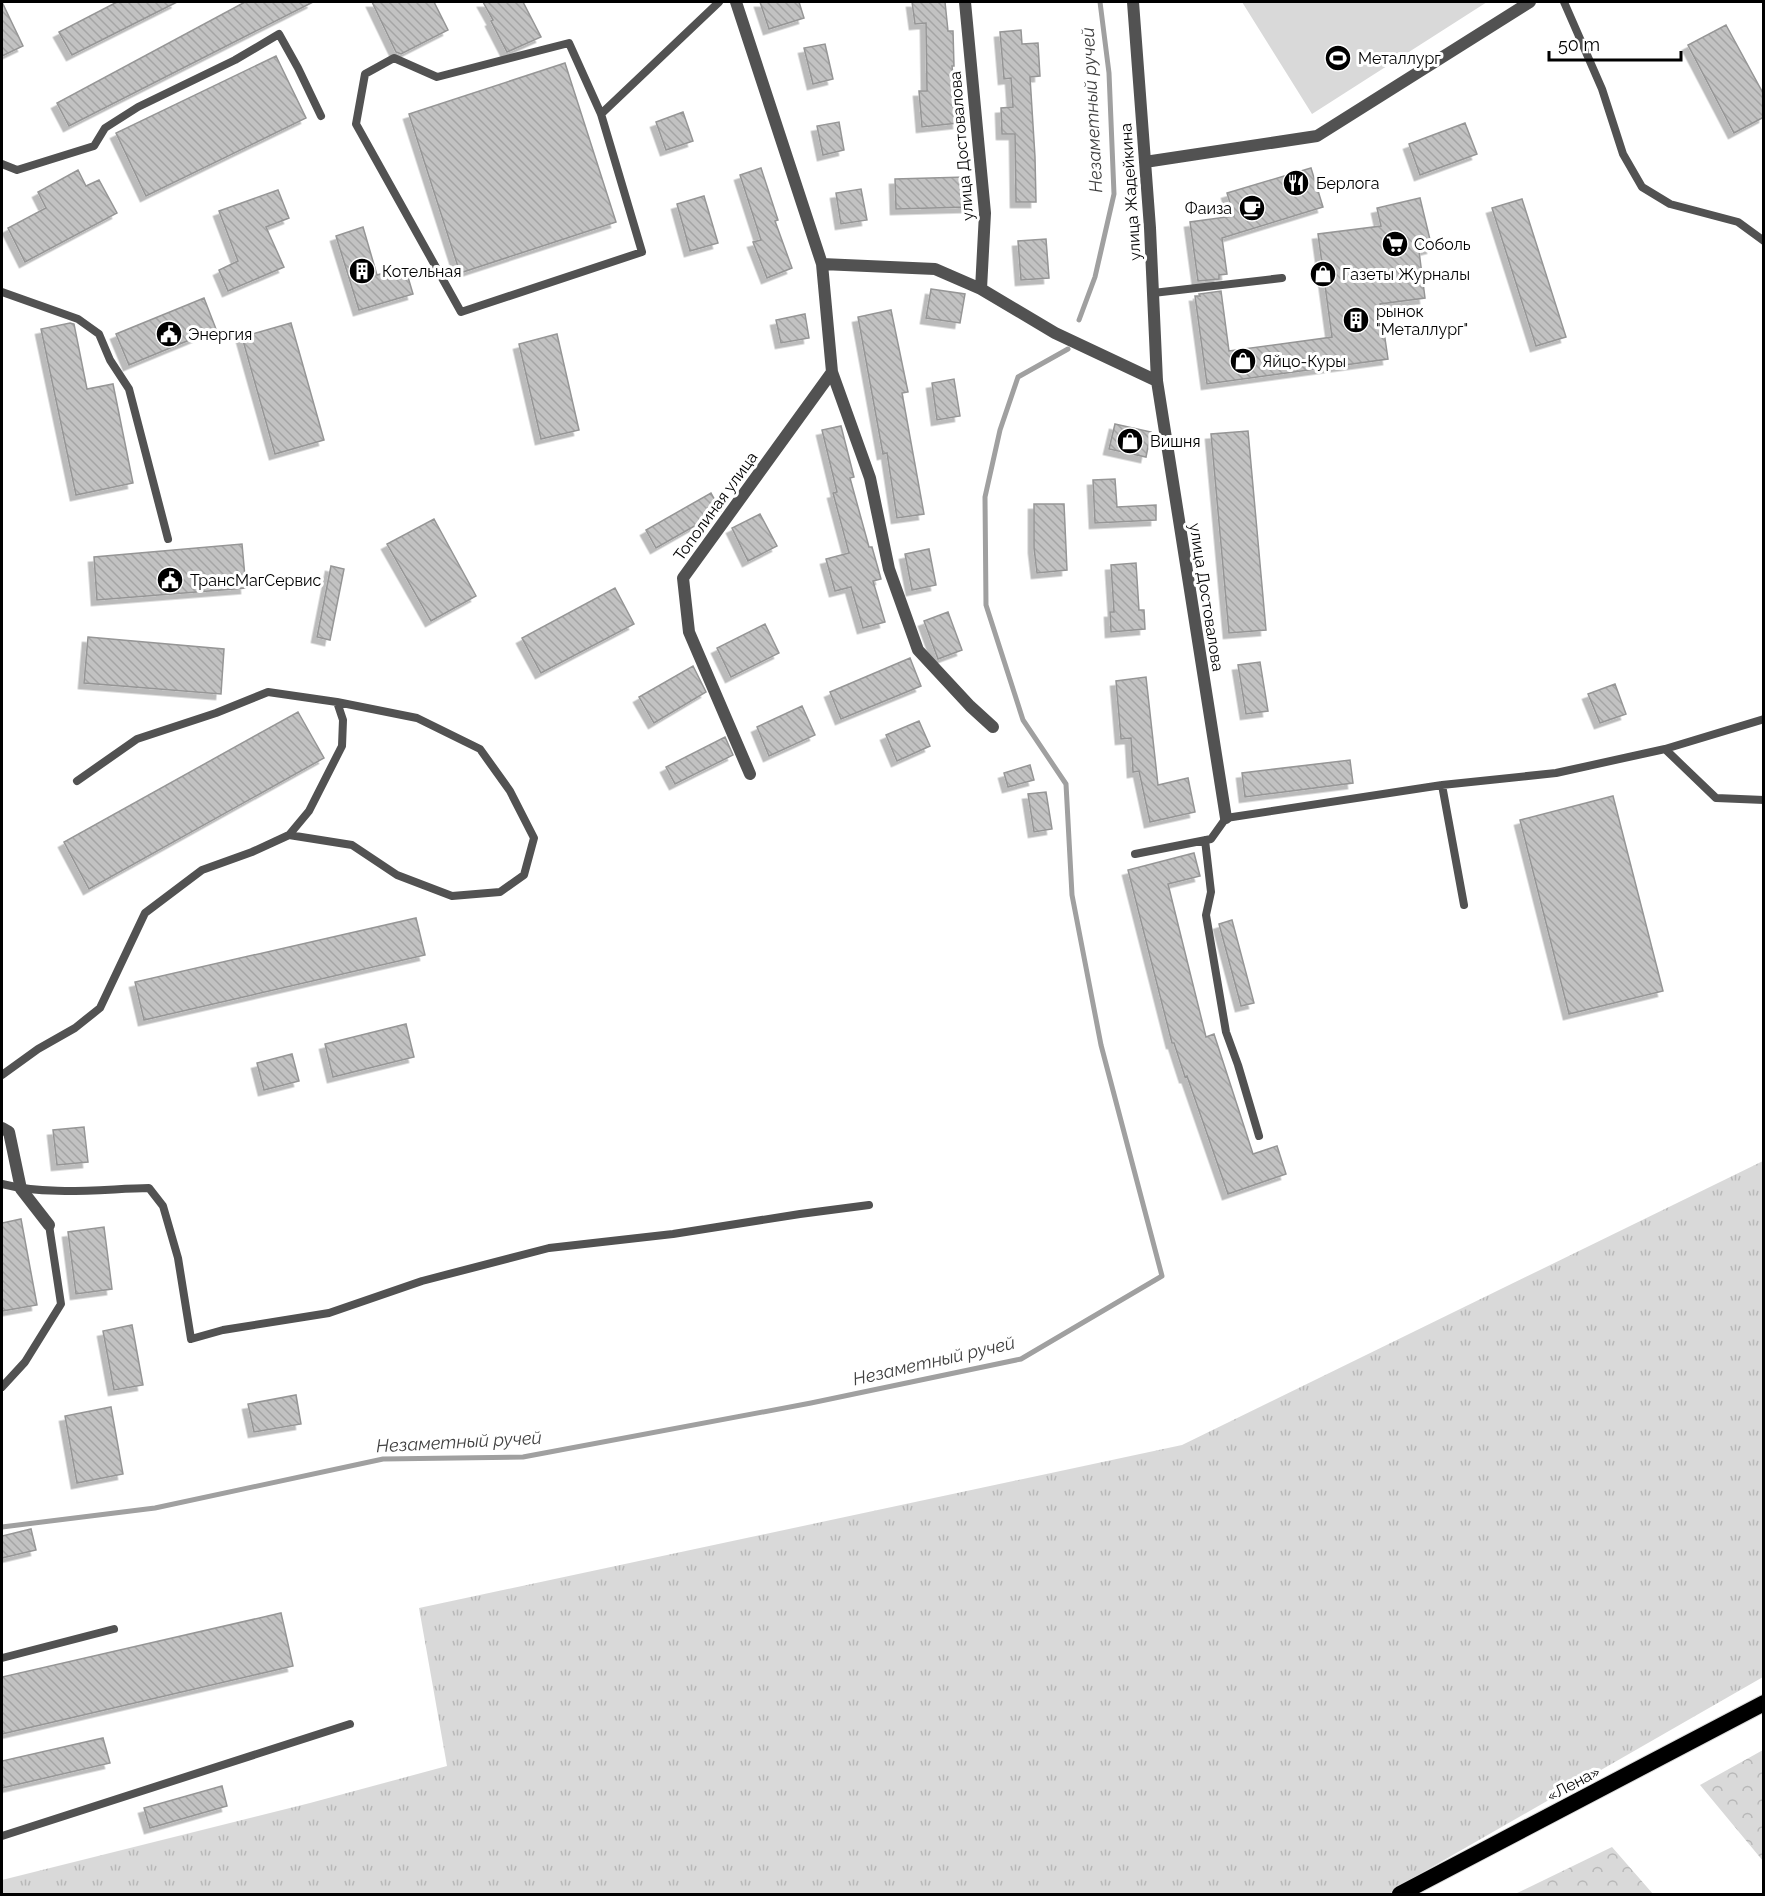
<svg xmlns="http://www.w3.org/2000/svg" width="1765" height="1896" font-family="Raleway,sans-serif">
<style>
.grass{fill:url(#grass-tufts)}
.forest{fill:url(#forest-crowns)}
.pitch{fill:#d9d9d9}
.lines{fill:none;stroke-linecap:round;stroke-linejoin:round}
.stream{stroke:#a0a0a0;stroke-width:5}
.building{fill:url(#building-back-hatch);stroke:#969696;stroke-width:1.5;filter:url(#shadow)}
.trunk-casing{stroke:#dbdbdb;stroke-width:18}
.service{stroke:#525252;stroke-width:8}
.minor{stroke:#525252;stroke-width:12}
.tertiary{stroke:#525252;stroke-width:12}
.trunk{stroke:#000;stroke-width:16}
.labels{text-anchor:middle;stroke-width:6;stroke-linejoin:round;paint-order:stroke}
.poi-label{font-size:16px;fill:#000;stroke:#fff;text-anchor:start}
.street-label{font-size:16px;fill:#000;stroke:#fff}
.water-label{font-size:18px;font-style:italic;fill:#414141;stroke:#fff}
</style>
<defs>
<pattern id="grass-tufts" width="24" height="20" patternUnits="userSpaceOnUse" patternTransform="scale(1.5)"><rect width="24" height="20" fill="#d9d9d9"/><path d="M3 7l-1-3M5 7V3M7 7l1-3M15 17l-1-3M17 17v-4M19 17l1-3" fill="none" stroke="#b8b8b8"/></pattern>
<pattern id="forest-crowns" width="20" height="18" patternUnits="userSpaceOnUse" patternTransform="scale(1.5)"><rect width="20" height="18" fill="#d9d9d9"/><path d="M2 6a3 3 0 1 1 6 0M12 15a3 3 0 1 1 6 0" fill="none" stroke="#b8b8b8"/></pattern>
<pattern id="building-back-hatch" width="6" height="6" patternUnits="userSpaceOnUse" patternTransform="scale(1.5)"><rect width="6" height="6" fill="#c2c2c2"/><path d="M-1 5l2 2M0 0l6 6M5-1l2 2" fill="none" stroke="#a5a5a5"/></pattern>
<filter id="shadow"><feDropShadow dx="-5.5" dy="5.5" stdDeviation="0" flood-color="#0004"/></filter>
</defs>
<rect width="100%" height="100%" fill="#fff"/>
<path class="grass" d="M1763 1161V1677L1418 1875 1419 1894H2V1880L310 1803 447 1766 419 1608 1182 1445Z"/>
<path class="forest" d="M1763 1750V1861L1700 1785Z
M1612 1847 1653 1894H1515Z"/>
<path class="pitch" d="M1242 2H1487L1312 114Z"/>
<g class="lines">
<path class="stream" d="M1079 320 1095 277 1114 194 1109 73 1100 2
M2 1527 155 1508 383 1459 523 1457 811 1403 1021 1359 1162 1276 1101 1045 1072 895 1066 784 1023 720 986 605 985 497 1000 430 1018 377 1068 349"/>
</g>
<path class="building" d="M2 2 23 46 2 56Z
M117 2H177L72 55 59 32Z
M245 2H313L69 126 57 103Z
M372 2H434L448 30 401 54 396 52Z
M483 2H523L541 37 507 52 491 21 493 20Z
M760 2H799L804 18 769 29Z
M912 2H945L948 31H953L954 66H952L958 123 922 127 919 91H927L926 23 915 24Z
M1726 25 1764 95V117L1734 133 1688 45Z
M1021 30 1022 44 1038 43 1040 76 1030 77 1035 157 1036 202H1016L1015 134H1002L1001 108 1013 107 1011 78 1004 79 1000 32Z
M825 44 833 79 813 84 804 48Z
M276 56 306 118 146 196 116 133Z
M565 63 616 222 460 273 409 114Z
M683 112 693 141 666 150 656 122Z
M839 122 844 150 823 155 817 126Z
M1465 123 1477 154 1420 175 1409 144Z
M761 168 778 220 775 221 792 268 767 278 753 242 761 240 740 175Z
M1311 168 1323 207 1222 238 1227 274 1219 275V279L1198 281 1190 222 1234 216 1227 193Z
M78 170 86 186 99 180 117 213 25 262 8 228 46 208 38 192Z
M966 177 967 207 896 209 895 179Z
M861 189 867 220 841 224 836 193Z
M278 190 289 218 266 227 284 267 228 291 219 270 238 261 219 211Z
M704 196 718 243 690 251 677 204Z
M1420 198 1432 248 1419 251 1425 298 1380 304 1388 359 1207 384 1195 296H1200L1199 294 1221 291 1229 351 1332 337 1318 234 1381 226 1377 208Z
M1522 199 1566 337 1536 346 1492 208Z
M363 227 377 275 405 267 413 294 359 310 336 236Z
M1046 239 1049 278 1021 280 1018 241Z
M931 289 965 294 960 323 926 318Z
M204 298 216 329 129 365 116 334Z
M891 310 908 392 902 393 924 514 897 518 887 453 883 454 858 317Z
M805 314 809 338 781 343 776 320Z
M70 323 74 324 87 389 113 384 133 483 76 495 41 329Z
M291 323 324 440 275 454 242 337Z
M557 334 579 430 541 439 519 344Z
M954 379 960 416 937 420 932 383Z
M1115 424 1151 432 1146 457 1109 449Z
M841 426 854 477 850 478 869 547H872L881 579 873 581 885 622 863 628 851 587 835 591 826 559 849 553 833 493 837 492 822 430Z
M1248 431 1266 630 1229 633 1211 434Z
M1115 479 1117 507 1156 505V520L1095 523 1093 480Z
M711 493 721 511 656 548 646 530Z
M1034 504H1064L1067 570 1037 573 1034 548Z
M760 514 777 546 748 561 732 528Z
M434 519 476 596 431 621 387 544Z
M242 544 246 588 97 600 94 557Z
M929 549 936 585 912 590 905 554Z
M1136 563 1139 610H1144L1145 629 1111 632 1110 612H1114L1111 565Z
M331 566 344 569 330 640 317 637Z
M615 588 634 624 541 673 522 638Z
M948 612 962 650 938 659 924 621Z
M765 624 779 653 731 677 717 648Z
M88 637 224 649 221 694 84 683Z
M910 658 921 686 841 719 830 692Z
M1260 662 1268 711 1246 714 1238 665Z
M693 666 706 692 654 723 639 697Z
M1146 677 1158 785 1188 778 1195 812 1150 822 1139 771 1133 772 1131 738 1121 739 1116 681Z
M1615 684 1626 714 1600 723 1588 694Z
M802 706 815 735 769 756 757 727Z
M298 712 324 758 89 889 64 842Z
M919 721 930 746 897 761 886 735Z
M725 737 733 755 675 784 666 767Z
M1350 760 1353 783 1245 797 1242 773Z
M1030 765 1034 780 1008 787 1004 773Z
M1046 792 1052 829 1034 832 1028 794Z
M1613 796 1663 991 1569 1014 1520 820Z
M1194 853 1200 876 1168 884 1206 1037 1214 1034 1253 1154 1277 1146 1286 1174 1228 1194 1187 1076 1185 1077 1174 1043H1172L1128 870Z
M416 918 425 955 144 1020 135 982Z
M1232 920 1254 1003 1241 1006 1219 924Z
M406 1024 414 1057 333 1077 325 1044Z
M292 1054 299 1081 264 1090 257 1063Z
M84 1127 88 1162 57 1165 53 1130Z
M21 1219 37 1305 2 1311V1223Z
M104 1227 112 1289 76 1294 68 1232Z
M132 1325 143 1385 114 1390 103 1331Z
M296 1395 301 1424 254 1432 248 1404Z
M111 1407 123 1474 77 1483 65 1416Z
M31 1529 36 1550 2 1558V1536Z
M281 1613 293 1666 2 1734V1677Z
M103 1738 110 1763 2 1788V1761Z
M222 1786 227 1806 150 1828 144 1808Z"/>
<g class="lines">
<defs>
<path id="trunk" d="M1400 1894 1764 1703"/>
</defs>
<use href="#trunk" class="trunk-casing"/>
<path class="service" d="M1564 2 1602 89 1623 154 1642 187 1670 204 1738 222 1764 241
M569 43 601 114 642 252 461 312 356 124 365 74 394 58 437 77Z
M601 114 719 2
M2 164 17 170 94 146 105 128 138 107 235 60 279 34 298 68 321 116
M2 292 78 319 99 334 110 360 129 389 168 539
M1153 293 1282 278
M1665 749 1764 719
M1442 785 1464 905
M289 835 352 845 397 875 452 896 500 892 524 875 534 838 510 791 480 749 417 718 337 702
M1205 840 1211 892 1206 915 1226 1032 1238 1065 1259 1136
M1135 854 1211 839 1226 818 1442 785 1556 773 1665 749 1716 798 1764 800
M2 1075 38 1049 75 1028 100 1008 145 913 202 870 252 852 289 835 309 811 342 746 343 720 337 702 268 692 216 713 137 739 77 781
M2 1184C49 1196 101 1189 149 1188L163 1206 178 1258 191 1339 223 1330 329 1313 422 1281 549 1248 673 1234 800 1214 869 1205
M2 1387 25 1362 61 1304 49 1225
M2 1658 114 1629
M2 1836 350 1724"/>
<path class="minor" d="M736 2 822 264 832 372 683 578 689 632 750 774
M965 2 985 213 981 289
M822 264 935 269 981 289 1055 333 1157 381 1226 818
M832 372 870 478 889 569 918 650 970 706 993 727
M2 1128 9 1132 21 1189 49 1225"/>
<path class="tertiary" d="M1133 2 1150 228 1157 381
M1145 162 1317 136 1530 2"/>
<use href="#trunk" class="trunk"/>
</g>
<defs>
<symbol id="stadium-disc" viewBox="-11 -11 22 22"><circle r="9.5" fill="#000" stroke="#fff"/><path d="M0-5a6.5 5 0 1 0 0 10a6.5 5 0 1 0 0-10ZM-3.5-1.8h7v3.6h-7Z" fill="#fff"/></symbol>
<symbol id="restaurant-disc" viewBox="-11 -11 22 22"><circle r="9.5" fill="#000" stroke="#fff"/><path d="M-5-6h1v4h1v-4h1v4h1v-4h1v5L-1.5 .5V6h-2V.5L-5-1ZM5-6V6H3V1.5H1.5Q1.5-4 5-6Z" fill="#fff"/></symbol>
<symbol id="cafe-disc" viewBox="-11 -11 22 22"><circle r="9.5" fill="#000" stroke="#fff"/><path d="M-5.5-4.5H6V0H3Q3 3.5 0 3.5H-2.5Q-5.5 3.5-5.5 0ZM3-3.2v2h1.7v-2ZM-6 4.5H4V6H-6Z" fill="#fff"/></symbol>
<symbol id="supermarket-disc" viewBox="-11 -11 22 22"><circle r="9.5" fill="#000" stroke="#fff"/><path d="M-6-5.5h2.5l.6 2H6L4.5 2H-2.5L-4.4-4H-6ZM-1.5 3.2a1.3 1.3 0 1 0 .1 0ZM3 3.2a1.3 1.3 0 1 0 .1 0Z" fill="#fff"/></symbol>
<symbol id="building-disc" viewBox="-11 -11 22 22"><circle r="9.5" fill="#000" stroke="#fff"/><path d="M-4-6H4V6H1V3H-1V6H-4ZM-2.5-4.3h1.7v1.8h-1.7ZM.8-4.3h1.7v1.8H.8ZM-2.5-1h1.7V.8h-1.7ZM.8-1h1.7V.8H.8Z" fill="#fff"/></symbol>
<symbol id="shop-disc" viewBox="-11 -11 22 22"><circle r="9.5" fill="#000" stroke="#fff"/><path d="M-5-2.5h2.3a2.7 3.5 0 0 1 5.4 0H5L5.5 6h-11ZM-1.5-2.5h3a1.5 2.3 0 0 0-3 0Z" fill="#fff"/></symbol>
<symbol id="civic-disc" viewBox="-11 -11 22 22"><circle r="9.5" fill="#000" stroke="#fff"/><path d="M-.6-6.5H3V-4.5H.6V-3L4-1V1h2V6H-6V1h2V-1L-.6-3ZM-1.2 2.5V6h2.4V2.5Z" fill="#fff"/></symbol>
</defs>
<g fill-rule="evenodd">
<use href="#stadium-disc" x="1323" y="43" width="30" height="30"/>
<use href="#restaurant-disc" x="1281" y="168" width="30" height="30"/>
<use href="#cafe-disc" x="1237" y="193" width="30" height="30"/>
<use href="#supermarket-disc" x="1380" y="229" width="30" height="30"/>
<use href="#building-disc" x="347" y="256" width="30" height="30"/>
<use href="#shop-disc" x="1308" y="259" width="30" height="30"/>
<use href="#building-disc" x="1341" y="305" width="30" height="30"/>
<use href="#civic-disc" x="154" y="319" width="30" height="30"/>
<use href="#shop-disc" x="1228" y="346" width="30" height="30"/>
<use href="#shop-disc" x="1115" y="426" width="30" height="30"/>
<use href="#civic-disc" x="155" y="565" width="30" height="30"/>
</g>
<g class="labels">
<g class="poi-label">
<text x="1358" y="64">Металлург</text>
<text x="1316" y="189">Берлога</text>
<text x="1232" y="214" text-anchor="end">Фаиза</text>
<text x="1414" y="250">Соболь</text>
<text x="382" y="277">Котельная</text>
<text x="1342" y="280">Газеты Журналы</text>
<text x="1376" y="317">рынок<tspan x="1376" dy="18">"Металлург"</tspan></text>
<text x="188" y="340">Энергия</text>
<text x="1262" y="367">Яйцо-Куры</text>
<text x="1150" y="447">Вишня</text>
<text x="190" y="586">ТрансМагСервис</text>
</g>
<g class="street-label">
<text transform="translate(961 146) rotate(-95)" y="6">улица Достовалова</text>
<text transform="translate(1130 192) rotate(-94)" y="6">улица Жадейкина</text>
<text transform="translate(715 506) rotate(-54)" y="6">Тополиная улица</text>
<text transform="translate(1207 597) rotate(81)" y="6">улица Достовалова</text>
<text transform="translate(1573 1783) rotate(-28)" y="6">«Лена»</text>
</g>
<g class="water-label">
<text transform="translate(1092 110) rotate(-93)" y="6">Незаметный ручей</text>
<text transform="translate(934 1361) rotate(-13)" y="6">Незаметный ручей</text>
<text transform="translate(459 1442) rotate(-3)" y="6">Незаметный ручей</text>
</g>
</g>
<rect width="1765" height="1896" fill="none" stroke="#000000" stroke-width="6"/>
<path d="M1549 51v9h132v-9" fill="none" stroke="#000000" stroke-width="3"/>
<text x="1558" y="51" font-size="18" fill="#000000" stroke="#ffffff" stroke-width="4.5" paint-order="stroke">50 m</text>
</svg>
